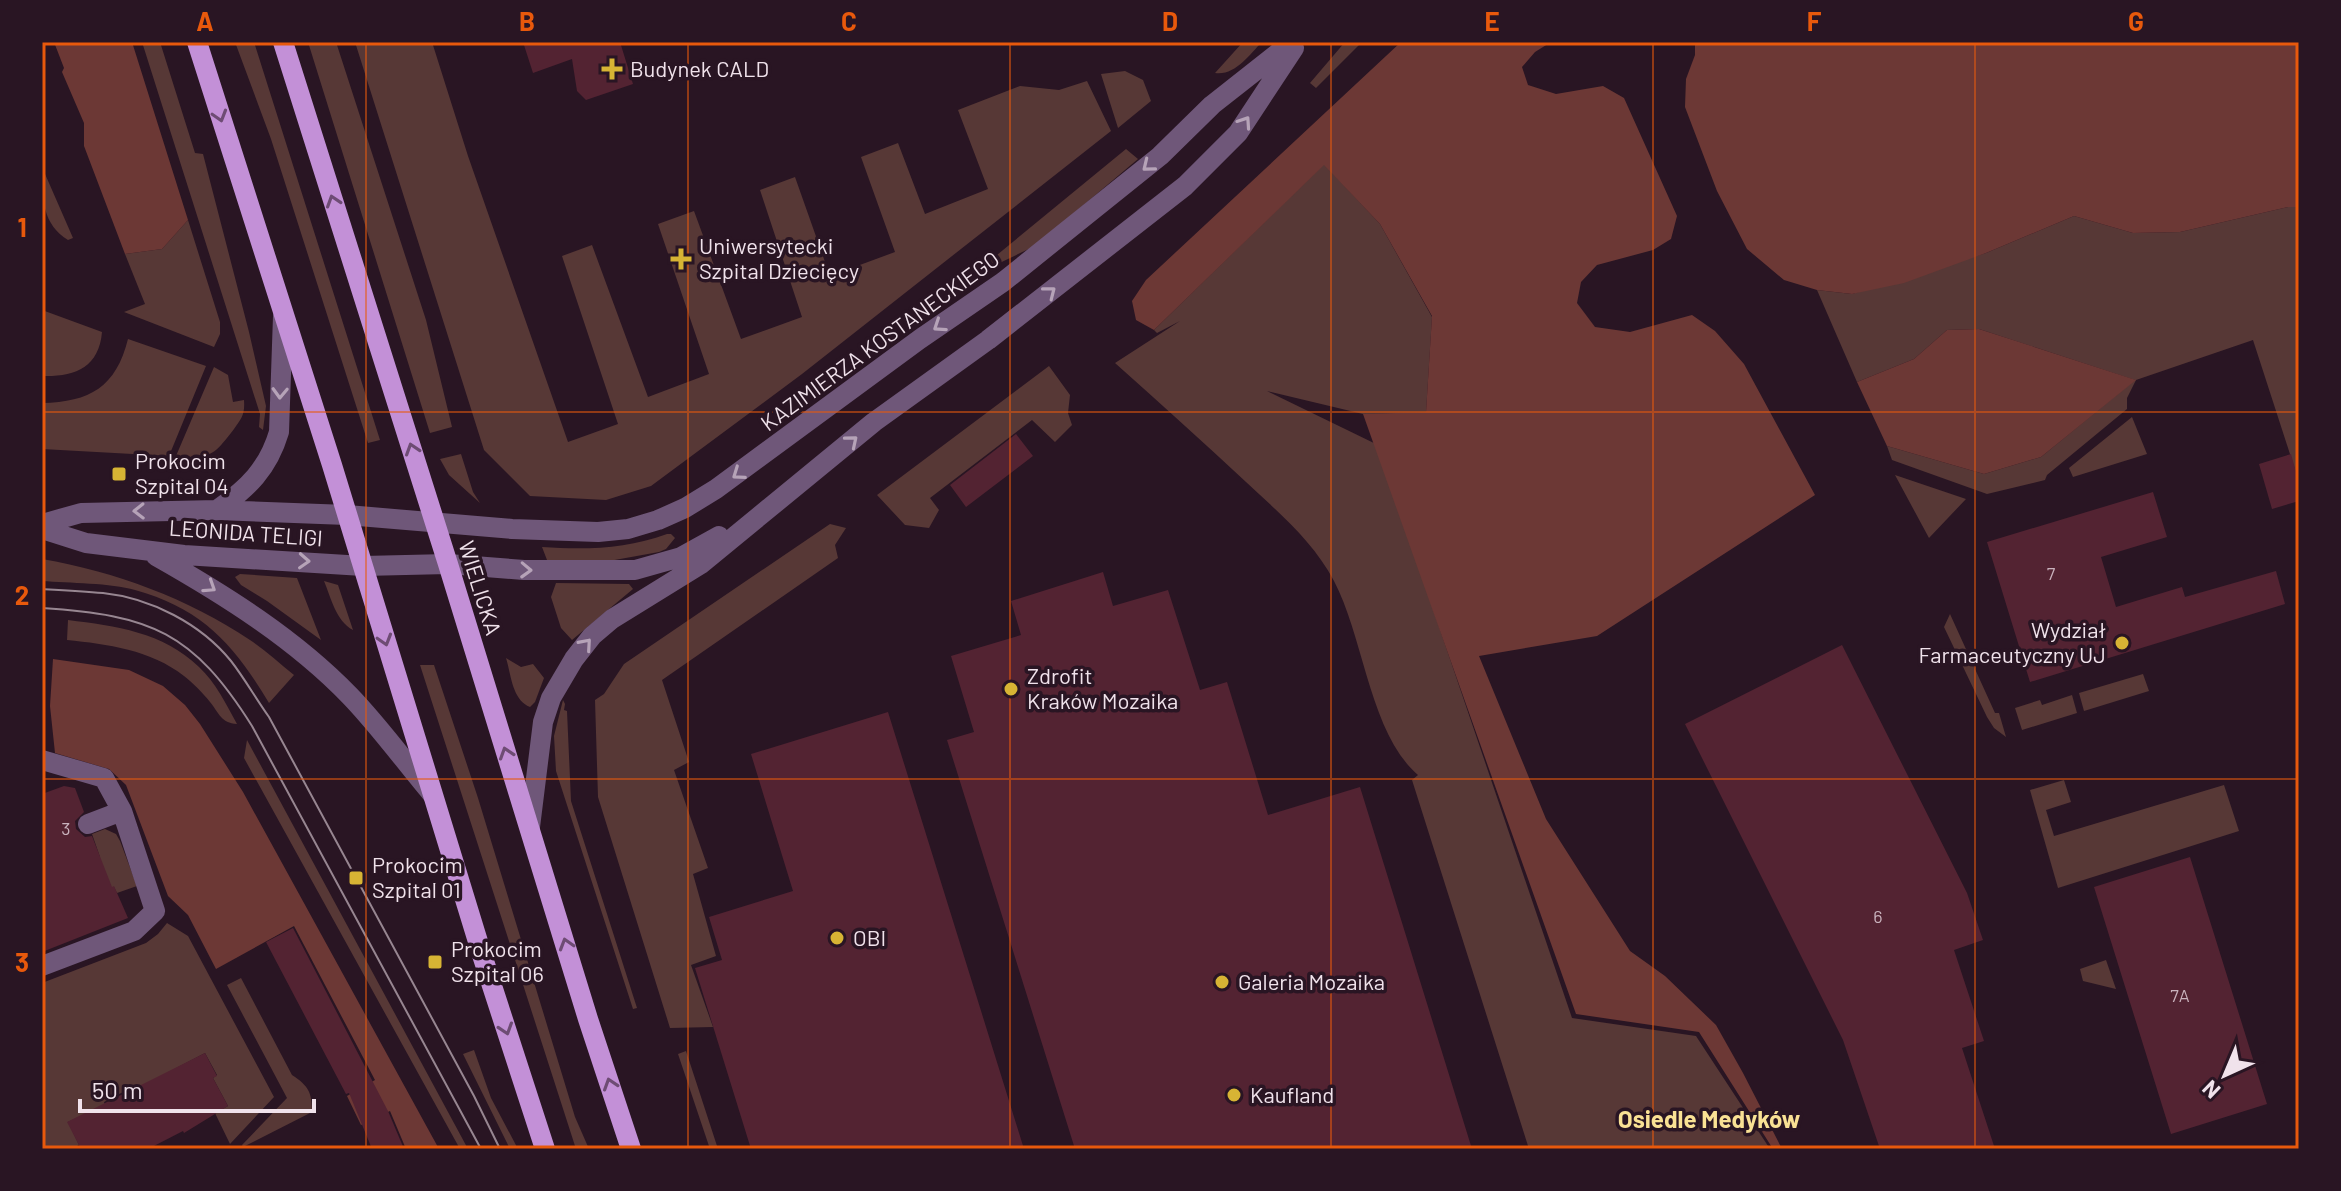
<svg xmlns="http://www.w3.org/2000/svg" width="2341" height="1191" font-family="Barlow,sans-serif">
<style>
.green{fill:#573836}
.forest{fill:#6c3835}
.building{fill:#532332}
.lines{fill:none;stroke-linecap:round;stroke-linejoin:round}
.minor{stroke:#6f5779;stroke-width:20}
.major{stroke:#c390d7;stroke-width:20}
.tram{stroke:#978691;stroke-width:2}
.oneway{stroke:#6e4c74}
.oneway2{stroke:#b6a3b8}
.grid{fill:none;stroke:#e8590c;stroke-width:2;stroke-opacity:0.55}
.poi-dot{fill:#d7b434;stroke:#291523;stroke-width:3}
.labels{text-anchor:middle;stroke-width:7;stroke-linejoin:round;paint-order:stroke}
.number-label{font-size:18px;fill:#c9b2bd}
.poi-label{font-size:22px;fill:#f0e2eb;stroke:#291523;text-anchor:start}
.street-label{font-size:22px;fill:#f0e2eb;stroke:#291523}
.neighbourhood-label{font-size:24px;font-weight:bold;fill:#f9e194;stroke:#291523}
.neatline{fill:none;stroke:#e8590c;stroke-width:3}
.grid-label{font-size:26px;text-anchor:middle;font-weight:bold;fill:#e8590c}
</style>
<rect width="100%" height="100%" fill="#291523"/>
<path class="green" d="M142 42H160L195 153 203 154 249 332 266 406 263 430 259 427 260 414Z
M235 42H254L380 440 368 443 271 139Z
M308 42H336L426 320 452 427 430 433Z
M355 42H432L468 156 568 442 618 424 562 256 592 245 648 397 709 374 658 224 694 211 741 339 802 317 760 190 795 177 830 276 895 252 861 157 898 143 925 214 988 189 958 110 1020 86 1059 90 1087 81 1111 131 802 374 651 486 606 500 530 496 484 450Z
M1243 42H1262C1249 55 1235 76 1215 73Z
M1345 42H1362L1316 88 1310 83Z
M1125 71 1143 80 1151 101 1118 128 1101 74Z
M1126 149 1138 159 1035 246 989 268 986 264Z
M1324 164 1380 224 1432 317 1426 413 1363 414 1267 391 1380 446V453L1572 1018 1696 1036 1770 1149H1529L1412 780 1418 775C1370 734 1364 638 1334 581 1313 541 1278 512 1246 482 1203 442 1159 402 1115 363L1180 321 1157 333 1154 330Z
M42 167 73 238 68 240C41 223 42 196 42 167Z
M2288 207H2299V482L2253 340 2136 380 2127 398V409L2047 475 2045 480 1987 494 1892 460 1887 446 1984 474 2041 457 2135 380 1979 329 1947 330 1914 359 1857 382 1817 290 1852 294 1986 253 2074 216 2133 233 2180 232Z
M188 220 220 322V334L214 347 124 312 145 304 125 254 162 249Z
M42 310 102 332C99 368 74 377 42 376Z
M128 339 206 366 169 456 42 449V403C90 402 116 387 128 339Z
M1049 366 1070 395 1068 413 1072 425 1055 442 1032 420 930 498 939 510 929 528 905 525 877 495Z
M214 367 228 375 233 402 244 400C245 414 242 418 234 429 213 456 211 459 176 456Z
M2132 417 2147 454 2073 477 2069 468Z
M461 454 473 492 480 503 449 475 440 459Z
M1895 475 1966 499 1929 538Z
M830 524 846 528 835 545 838 558 662 680 689 762 674 770 708 868 693 874 716 956 691 965 713 1027 670 1028 598 797 595 700 604 694 624 664Z
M667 534H671L675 538 666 549 659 552 609 561 547 560 542 547C586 550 626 549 667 534Z
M42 559C116 572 187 598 250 640 265 650 279 663 294 675L269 703C234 645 203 609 135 590 111 583 69 583 42 581Z
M240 574 297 578 321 640 267 601 241 585 235 577Z
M324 581 338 585 353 630C336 621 331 598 324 581Z
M556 583 629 584 633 589 572 640 561 628 551 597Z
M1950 614 1995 713H1999L2006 737 1994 728 1987 717 1944 627Z
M68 620C116 626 163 632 199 667 216 683 226 704 237 724 221 723 219 713 210 702 203 693 193 683 184 676 151 650 107 644 67 640Z
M506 658 521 667 533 664 544 678 535 702 530 707C512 700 511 674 506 658Z
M420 665H434L478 798 575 1117 589 1149H576Z
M2143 674 2149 691 2084 711 2079 693Z
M2072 695 2077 713 2022 730 2015 708 2040 700 2042 705Z
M563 700 565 704 564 710 567 711 571 801 637 1008 633 1009 556 771 554 736Z
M247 740 468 1149H460L244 758Z
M2064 780 2071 802 2046 810 2054 836 2224 785 2239 831 2058 888 2030 790Z
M105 829 116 834 120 841 137 886 117 893 114 887 76 902 100 857 92 834Z
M167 923 188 936 274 1097 230 1144 215 1113 228 1106 213 1078 217 1075 205 1053 125 1095 123 1092 104 1102 105 1105 68 1122 79 1145 77 1146 79 1149H42V983L146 943 158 934Z
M2106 960 2116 989 2083 981 2080 969Z
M241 978 292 1075C309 1086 312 1093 312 1112L243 1147 242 1145 287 1098 227 985Z
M474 1050 491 1098 518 1149H510L463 1054Z
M686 1051 718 1149H710L678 1054Z"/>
<path class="forest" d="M54 42H132L188 220 162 249 125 254 84 146V123L62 72 64 68Z
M1401 42H1551L1535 52 1522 67 1528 85 1556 94 1603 86 1624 98 1677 216 1671 239 1653 250 1597 265 1581 282 1577 303 1595 327 1630 332 1692 315 1715 331 1744 364 1815 495 1597 636 1479 656 1546 819 1630 951 1665 976 1716 1025 1743 1073 1782 1149H1773L1699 1032 1576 1014 1363 414 1426 412 1432 316 1380 224 1324 165 1154 330 1136 320 1132 301 1146 280Z
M1695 42H2299V207H2288L2180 232 2133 233 2074 216 1986 253 1904 283 1852 294 1817 290 1784 280 1747 249 1717 191 1685 107 1686 79 1695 55Z
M1979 329 2136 380 2041 457 1984 474 1887 446 1857 382 1914 359 1947 330Z
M53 659 129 670 163 686 185 705 200 724 243 792 439 1149H406L390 1111 361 1125 347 1096 375 1080 294 926 216 969 188 915 168 896 126 785 109 769 55 753 50 706Z"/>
<path class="building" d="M523 42H620L633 84 586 100 577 91 572 59 533 73Z
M1016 434 1033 456 966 507 950 485Z
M2291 454 2299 482V501L2272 509 2259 464Z
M2153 492 2167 537 2101 557 2116 607 2182 587 2185 597 2276 571 2285 604 2030 682 1987 542Z
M1103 572 1113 606 1168 590 1200 690 1227 682 1268 815 1360 787 1472 1149H1075L947 740 974 732 951 656 1021 635 1011 601Z
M1842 645 1967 893 1983 940 1954 950 1984 1041 1962 1048 1995 1149H1880L1843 1040 1685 724Z
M888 712 1024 1149H751L695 968 722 960 709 917 793 891 751 754Z
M64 786 75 788 84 812 75 821 76 829 85 837 92 836 112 887 114 886 128 918 42 952V794Z
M2190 857 2267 1104 2171 1134 2094 887Z
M293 928 388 1111 404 1149H372L349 1093 346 1094 266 942Z
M205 1053 217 1076 213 1078 228 1106 184 1133 183 1131 148 1149H81L67 1122Z"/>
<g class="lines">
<path class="minor" d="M217 510C248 488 268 469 279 432L283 316
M42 524 81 513 217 510 347 515 512 529 598 532 628 529 658 520 685 508 716 489 920 339 1003 282 1160 156 1212 105 1292 42
M42 529 86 543 184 555 363 566 448 564 524 570H635L681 557 719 536
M156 556C225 595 295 639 350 696 379 726 405 762 432 794
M42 760 104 778 122 811
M530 827 543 722 551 698 574 659 592 636 612 619 701 564 874 422 988 340 1185 186 1238 133 1294 48
M42 966 134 931 155 911 122 811 88 824"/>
<path class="major" d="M197 42 332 465 483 958 545 1149
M283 42 448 564 588 1019 631 1149"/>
<path class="tram" d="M42 589C62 590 83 591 103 593 151 598 201 624 231 661 245 679 256 699 269 717L474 1096 500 1149
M42 608C151 615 193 632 252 726L481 1149"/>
</g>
<defs><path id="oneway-chevron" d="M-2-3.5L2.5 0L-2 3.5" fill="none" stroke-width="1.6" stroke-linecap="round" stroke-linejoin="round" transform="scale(2)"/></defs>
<g class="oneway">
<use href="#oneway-chevron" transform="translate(220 116) rotate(73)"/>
<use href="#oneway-chevron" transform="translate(333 201) rotate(-108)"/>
<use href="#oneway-chevron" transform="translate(412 449) rotate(-108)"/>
<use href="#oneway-chevron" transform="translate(385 640) rotate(73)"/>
<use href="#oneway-chevron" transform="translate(506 753) rotate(-108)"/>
<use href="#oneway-chevron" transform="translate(566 944) rotate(-107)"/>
<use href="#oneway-chevron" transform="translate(506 1029) rotate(72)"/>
<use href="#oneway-chevron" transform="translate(610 1084) rotate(-108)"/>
</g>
<g class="oneway2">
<use href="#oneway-chevron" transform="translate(1245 122) rotate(-56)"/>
<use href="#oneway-chevron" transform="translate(1148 166) rotate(141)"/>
<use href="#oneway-chevron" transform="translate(1050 292) rotate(-38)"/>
<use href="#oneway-chevron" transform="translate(939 326) rotate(146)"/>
<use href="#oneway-chevron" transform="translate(280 393) rotate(92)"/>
<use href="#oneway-chevron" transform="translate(852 441) rotate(-40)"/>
<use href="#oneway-chevron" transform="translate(738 474) rotate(145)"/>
<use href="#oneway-chevron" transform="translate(139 511) rotate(179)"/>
<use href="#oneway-chevron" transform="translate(304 561) rotate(3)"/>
<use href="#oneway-chevron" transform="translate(526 570) rotate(2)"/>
<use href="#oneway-chevron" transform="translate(210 587) rotate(33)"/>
<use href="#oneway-chevron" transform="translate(586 644) rotate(-49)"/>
</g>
<path class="grid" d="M366 42V1149M688 42V1149M1010 42V1149M1331 42V1149M1653 42V1149M1975 42V1149M42 412H2299M42 779H2299"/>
<g class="poi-dot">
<path d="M608 57h8v8h8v8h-8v8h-8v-8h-8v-8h8z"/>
<path d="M677 247h8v8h8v8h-8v8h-8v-8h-8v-8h8z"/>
<rect x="111" y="466" width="16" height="16" rx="4"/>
<circle cx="2122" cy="643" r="8"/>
<circle cx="1011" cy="689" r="8"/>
<rect x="348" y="870" width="16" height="16" rx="4"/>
<circle cx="837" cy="938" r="8"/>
<rect x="427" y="954" width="16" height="16" rx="4"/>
<circle cx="1222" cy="982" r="8"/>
<circle cx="1234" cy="1095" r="8"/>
</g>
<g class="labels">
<g class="number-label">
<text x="2051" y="580">7</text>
<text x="66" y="835">3</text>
<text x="1878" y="923">6</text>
<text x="2180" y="1002">7A</text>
</g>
<g class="poi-label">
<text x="630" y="77">Budynek CALD</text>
<text x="699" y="254">Uniwersytecki<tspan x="699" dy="25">Szpital Dziecięcy</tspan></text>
<text x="135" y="469">Prokocim<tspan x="135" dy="25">Szpital 04</tspan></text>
<text x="2106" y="638" text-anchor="end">Wydział<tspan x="2106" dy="25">Farmaceutyczny UJ</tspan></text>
<text x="1027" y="684">Zdrofit<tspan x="1027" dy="25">Kraków Mozaika</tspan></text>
<text x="372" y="873">Prokocim<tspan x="372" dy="25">Szpital 01</tspan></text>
<text x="853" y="946">OBI</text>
<text x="451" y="957">Prokocim<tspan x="451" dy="25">Szpital 06</tspan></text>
<text x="1238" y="990">Galeria Mozaika</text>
<text x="1250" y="1103">Kaufland</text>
</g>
<g class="street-label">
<text transform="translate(880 341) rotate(-36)" y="8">KAZIMIERZA KOSTANECKIEGO</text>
<text transform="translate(246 533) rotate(4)" y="8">LEONIDA TELIGI</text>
<text transform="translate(480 588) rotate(73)" y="8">WIELICKA</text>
</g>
<g class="neighbourhood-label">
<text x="1709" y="1128">Osiedle Medyków</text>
</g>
</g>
<rect width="2341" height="1191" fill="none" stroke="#291523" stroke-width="88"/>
<g transform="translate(2225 1075) rotate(224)" stroke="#291523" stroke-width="6" paint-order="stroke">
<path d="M0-6L14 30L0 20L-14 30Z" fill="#f0e2eb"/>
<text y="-12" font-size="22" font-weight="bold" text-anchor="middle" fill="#f0e2eb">N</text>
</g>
<path d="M80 1099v12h234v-12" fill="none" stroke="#f0e2eb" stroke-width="4"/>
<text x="92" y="1099" font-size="24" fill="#f0e2eb" stroke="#291523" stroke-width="6" paint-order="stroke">50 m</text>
<rect x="44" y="44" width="2253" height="1103" class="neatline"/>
<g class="grid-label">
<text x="205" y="31">A</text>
<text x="527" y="31">B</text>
<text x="849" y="31">C</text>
<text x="1170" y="31">D</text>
<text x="1492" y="31">E</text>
<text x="1814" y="31">F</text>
<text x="2136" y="31">G</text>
<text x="22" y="237">1</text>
<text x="22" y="605">2</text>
<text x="22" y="972">3</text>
</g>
</svg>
